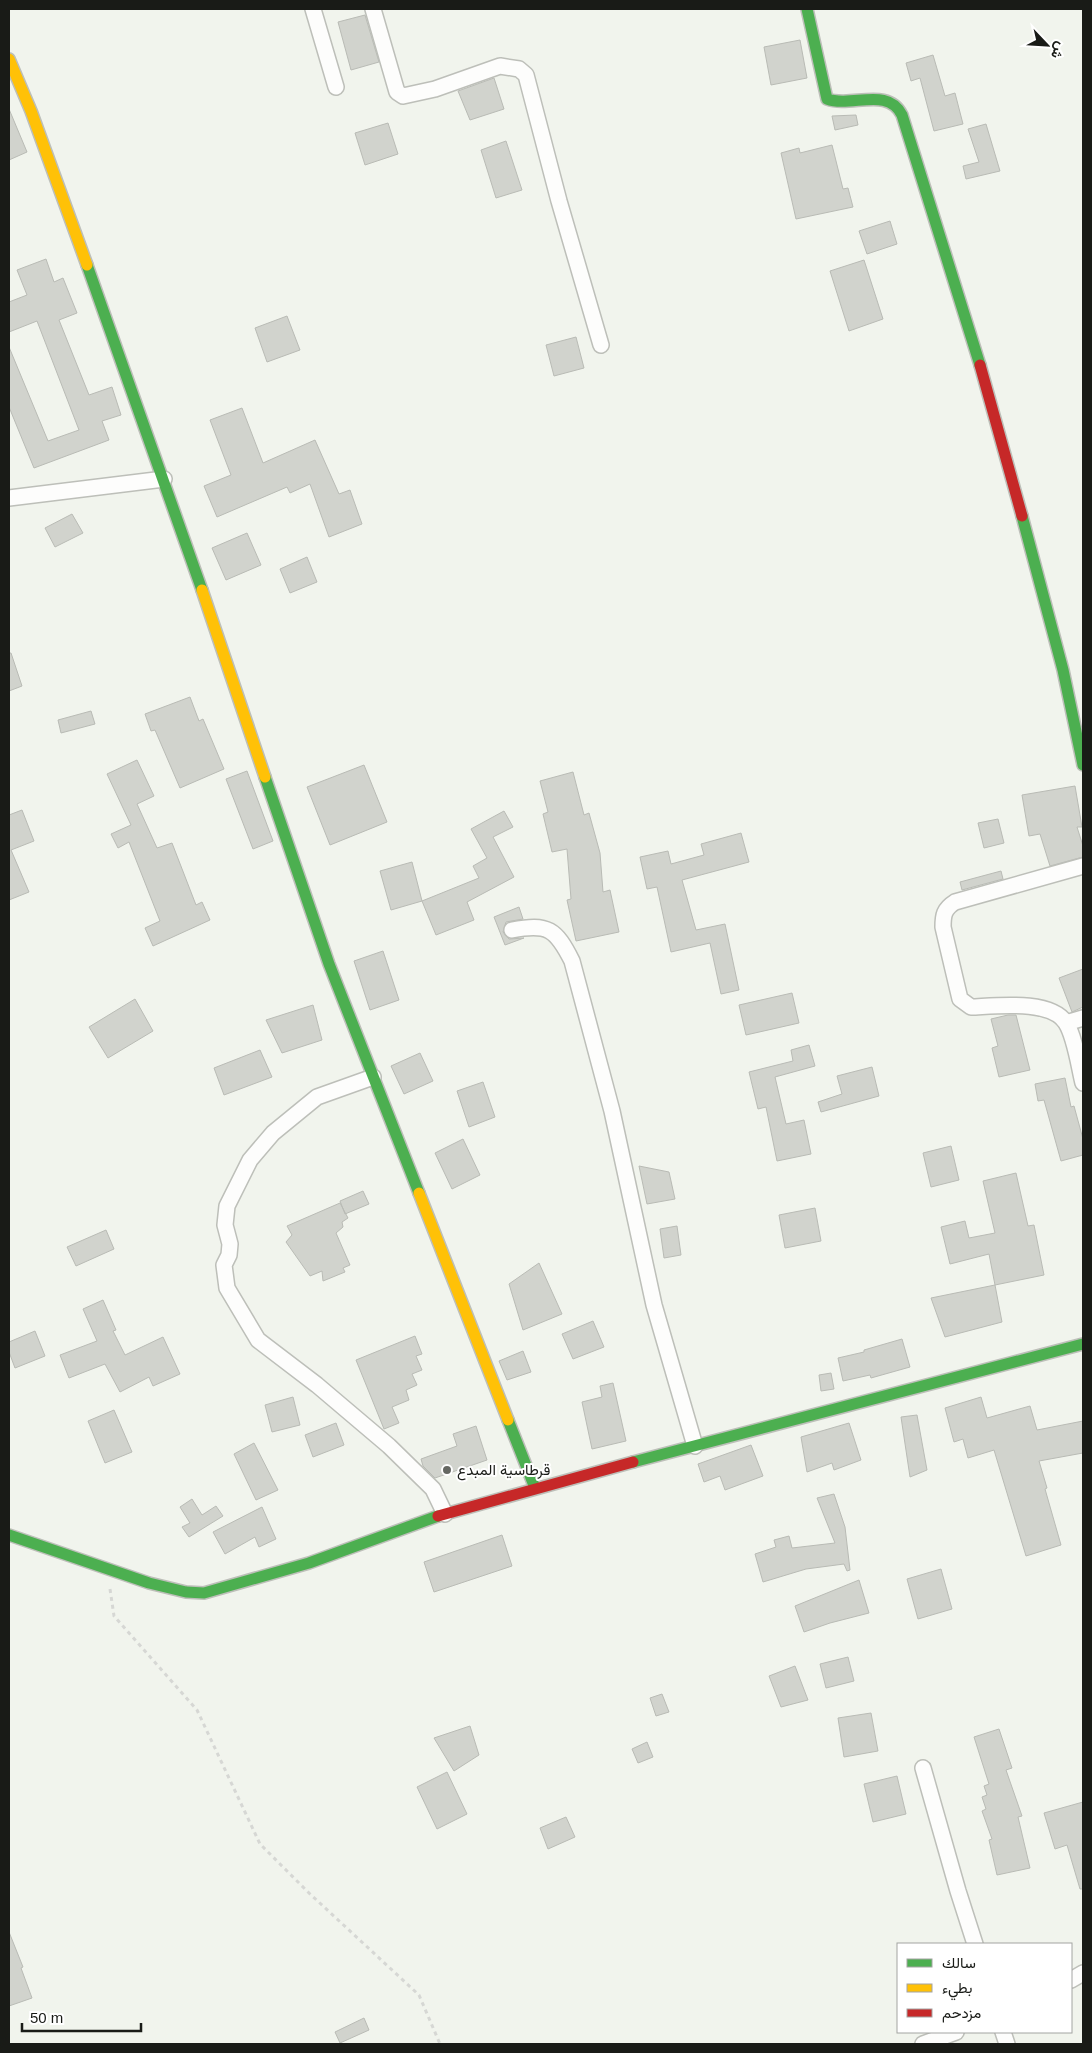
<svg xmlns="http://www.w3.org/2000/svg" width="1092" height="2053" font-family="Arial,Vazirmatn,sans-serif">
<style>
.building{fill:#d1d3cd;stroke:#b9bbb5}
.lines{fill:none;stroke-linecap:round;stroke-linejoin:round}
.street-casing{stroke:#bdbfb9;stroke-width:18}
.fast-casing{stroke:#bdbfb9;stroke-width:14}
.slow-casing{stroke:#bdbfb9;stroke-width:14}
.jam-casing{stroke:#bdbfb9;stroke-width:14}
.path{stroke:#d6d7d4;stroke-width:3;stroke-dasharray:4 4;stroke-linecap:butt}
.street{stroke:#fdfdfc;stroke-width:15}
.fast{stroke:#4caf50;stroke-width:11}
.slow{stroke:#ffc107;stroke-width:11}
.jam{stroke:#c62828;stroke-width:11}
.poi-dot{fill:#656762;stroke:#fff;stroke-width:2}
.labels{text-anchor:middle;stroke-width:4;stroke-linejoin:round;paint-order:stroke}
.poi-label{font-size:15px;fill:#191b17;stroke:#fff;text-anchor:start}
</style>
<rect width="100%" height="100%" fill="#f1f4ed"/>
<path class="building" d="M365 15 379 62 351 70 338 22Z
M800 40 807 78 771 85 764 47Z
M933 55 945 96 955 93 963 124 934 131 920 78 911 81 906 63Z
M494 78 504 109 470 120 458 91Z
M9 109 27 152 9 160Z
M856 115 858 125 835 130 832 116Z
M388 123 398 154 365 165 355 133Z
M986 124 1000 171 966 179 963 166 979 162 968 129Z
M506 141 522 190 496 198 481 150Z
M832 145 843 189 848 188 853 207 796 219 781 153 799 148 800 153Z
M890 221 897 244 867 254 859 231Z
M46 259 54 282 63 278 77 313 59 320 89 395 112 387 121 415 102 421 109 440 34 468 9 407V347L48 441 79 430 37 321 9 332V302L27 295 17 270Z
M864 260 883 319 849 331 830 271Z
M287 316 300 350 267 362 255 328Z
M576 337 584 368 554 376 546 345Z
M242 408 263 463 315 440 339 494 350 490 362 524 329 537 310 484 290 493 287 487 217 517 204 486 231 475 210 420Z
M72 514 83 533 55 547 45 528Z
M247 533 261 565 226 580 212 548Z
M307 557 317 582 290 593 280 569Z
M9 653H11L22 686 9 691Z
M190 697 199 721 203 719 224 769 180 788 155 730 151 731 145 714Z
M91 711 95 724 61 733 58 720Z
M137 760 154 796 137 804 157 848 172 843 196 905 202 902 210 920 153 946 145 928 160 921 129 842 118 848 111 834 131 825 107 774Z
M364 765 387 822 330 845 307 787Z
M247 771 273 841 253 849 226 779Z
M573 772 584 815 589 813 600 853 603 892 610 890 619 932 576 941 567 900 571 899 567 849 552 852 543 814 548 812 540 781Z
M1075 786 1082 827H1077L1083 846V857L1050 866 1040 834 1029 836 1022 795Z
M22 810 34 841 11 850 29 892 9 900V815Z
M504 811 513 827 493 837 514 877 467 902 474 920 436 935 422 901 479 878 473 866 487 858 471 829Z
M998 819 1004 843 984 848 978 823Z
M741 833 749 862 682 880 696 930 725 924 739 990 721 994 710 943 671 952 657 887 647 889 640 857 668 851 671 864 704 855 701 844Z
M412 862 422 901 391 910 380 871Z
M1001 871 1003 879 962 890 960 882Z
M519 907 523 919 506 922 503 932 509 939 524 938 505 945 494 917Z
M383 951 399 1000 370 1010 354 961Z
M1083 969V1007L1072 1012 1059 978Z
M792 993 799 1023 746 1035 739 1005Z
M135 999 153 1031 108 1058 89 1027Z
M313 1005 322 1040 282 1053 266 1020Z
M1008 1015H1016L1030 1070 999 1077 992 1048 998 1046 991 1019Z
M809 1045 815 1066 775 1077 786 1124 804 1120 811 1154 777 1161 766 1107 758 1109 749 1072 793 1061 791 1050Z
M260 1050 272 1077 224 1095 214 1068Z
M420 1053 433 1081 404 1094 391 1066Z
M872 1067 879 1096 821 1112 818 1102 842 1094 837 1076Z
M1065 1078 1071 1107 1074 1106 1083 1139V1155L1061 1161 1044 1100 1038 1101 1035 1084Z
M483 1082 495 1117 469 1127 457 1091Z
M463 1139 480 1175 452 1189 435 1153Z
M951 1146 959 1180 931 1187 923 1153Z
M639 1166 669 1172 675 1199 647 1204Z
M1016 1173 1028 1226 1034 1225 1044 1275 995 1285 989 1254 950 1264 941 1227 965 1221 969 1238 995 1233 983 1181Z
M363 1191 369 1204 345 1214 340 1201Z
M340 1203 348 1218 342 1222 343 1227 336 1233 350 1265 343 1268 345 1272 323 1281 322 1271 310 1276 286 1242 292 1235 287 1226Z
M815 1208 821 1241 785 1248 779 1215Z
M677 1226 681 1255 664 1258 660 1229Z
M106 1230 114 1249 76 1266 67 1247Z
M539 1263 562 1314 523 1330 509 1284Z
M995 1285 1002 1322 945 1337 931 1298Z
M103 1300 116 1330 113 1331 125 1355 163 1337 180 1374 153 1386 149 1377 120 1392 105 1364 69 1378 60 1355 97 1341 83 1309Z
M593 1321 604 1347 573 1359 562 1334Z
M35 1331 45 1356 15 1368 9 1352V1342Z
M415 1336 422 1354 416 1356 422 1370 412 1374 417 1385 406 1390 409 1400 392 1407 399 1423 384 1429 356 1360Z
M902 1339 910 1367 871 1378 870 1375 843 1381 838 1358 864 1352V1350Z
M523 1351 531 1372 507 1380 499 1361Z
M831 1373 834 1389 821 1391 819 1375Z
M613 1383 626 1441 592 1449 582 1402 602 1397 600 1386Z
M293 1397 300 1425 272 1432 265 1405Z
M981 1397 987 1418 1030 1406 1037 1430 1083 1421V1453L1039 1461 1047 1488 1045 1489 1061 1545 1026 1556 994 1450 968 1458 963 1439 954 1442 945 1408Z
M114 1410 132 1452 105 1463 88 1421Z
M917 1415 927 1470 910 1477 901 1417Z
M336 1423 344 1445 313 1457 305 1435Z
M849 1423 861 1460 834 1470 832 1463 807 1472 801 1437Z
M476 1426 487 1460 435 1478 423 1466 421 1459 457 1446 453 1434Z
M254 1443 278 1490 256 1500 234 1454Z
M751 1445 763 1476 725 1490 720 1476 704 1482 698 1464Z
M834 1494 845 1527 850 1570 847 1571 844 1564 806 1569 763 1582 755 1554 776 1547 774 1540 789 1536 792 1548 835 1543 817 1498Z
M192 1499 202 1515 216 1506 223 1516 189 1537 182 1527 190 1523 180 1507Z
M262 1507 276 1539 259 1547 255 1537 225 1554 213 1532Z
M502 1535 512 1566 434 1592 424 1562Z
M941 1569 952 1609 918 1619 907 1579Z
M859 1580 869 1613 830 1623 804 1632 795 1606Z
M848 1657 854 1681 826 1688 820 1664Z
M795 1666 808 1700 781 1707 769 1676Z
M662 1694 669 1712 656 1716 650 1698Z
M871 1713 878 1751 844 1757 838 1718Z
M470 1726 479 1755 454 1771 434 1738Z
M999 1729 1012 1768 1006 1770 1022 1816 1018 1817 1030 1868 997 1875 989 1840 992 1839 982 1811 986 1809 982 1797 987 1795 984 1786 989 1784 974 1737Z
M647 1742 653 1757 638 1763 632 1749Z
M447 1772 467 1814 437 1829 417 1787Z
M897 1776 906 1814 873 1822 864 1784Z
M1083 1802V1889H1080L1067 1845 1055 1849 1044 1813Z
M566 1817 575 1837 548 1849 540 1828Z
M9 1932 23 1967 21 1968 32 1998 9 2006Z
M364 2018 369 2030 340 2043 335 2032Z"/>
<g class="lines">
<defs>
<path id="street" d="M313 9 336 87
M373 9 397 92 403 96 435 89 500 66 519 69 526 75 559 201 601 345
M9 498 164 479
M1083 866 955 902C944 909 943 915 943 927L960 999 971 1007C996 1006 1051 999 1066 1023 1075 1037 1079 1067 1083 1083
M512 930C548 923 556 929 572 961L612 1111 654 1305 695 1446
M1066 1023 1083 1018
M373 1077 317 1097 273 1133 250 1160 227 1206 225 1225 230 1244 229 1255 224 1265 227 1288 258 1340 317 1385 389 1446 433 1489 445 1514
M923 1768 958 1891 975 1944
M1071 1980 1083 1973
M1003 2032 1007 2044
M923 2044 956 2032"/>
<path id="fast" d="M807 9 827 99C851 108 888 86 902 115L980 365
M87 265 202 590
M1022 516 1063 670 1083 765
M265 777 329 964 419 1193
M508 1420 535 1488
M633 1462 1083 1344
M9 1535 149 1583 186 1592 204 1593 309 1563 438 1516"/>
<path id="slow" d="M9 59 31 111 87 265
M202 590 265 777
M419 1193 508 1420"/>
<path id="jam" d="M980 365 1022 516
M438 1516 633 1462"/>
</defs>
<use href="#street" class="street-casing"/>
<use href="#fast" class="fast-casing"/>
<use href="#slow" class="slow-casing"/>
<use href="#jam" class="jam-casing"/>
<path class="path" d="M110 1589 114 1616 197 1710 260 1844 309 1893 419 1995 440 2044"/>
<use href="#street" class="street"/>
<use href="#fast" class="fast"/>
<use href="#slow" class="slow"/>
<use href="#jam" class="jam"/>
</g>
<circle class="poi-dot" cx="447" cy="1470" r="5"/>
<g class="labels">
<g class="poi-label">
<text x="457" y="1475">قرطاسية المبدع</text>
</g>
</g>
<rect width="1092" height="2053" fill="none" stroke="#191b17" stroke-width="20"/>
<rect x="897" y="1943" width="175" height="90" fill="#ffffff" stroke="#a3a4a2"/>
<rect x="907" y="1959" width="25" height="8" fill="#4caf50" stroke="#a3a4a2"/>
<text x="942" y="1968" font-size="15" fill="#191b17">سالك</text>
<rect x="907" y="1984" width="25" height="8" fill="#ffc107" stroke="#a3a4a2"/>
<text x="942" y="1993" font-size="15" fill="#191b17">بطيء</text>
<rect x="907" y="2009" width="25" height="8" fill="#c62828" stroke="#a3a4a2"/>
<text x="942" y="2018" font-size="15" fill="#191b17">مزدحم</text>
<g transform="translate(1047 45) rotate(115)" stroke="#ffffff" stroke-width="4" paint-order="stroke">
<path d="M0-4L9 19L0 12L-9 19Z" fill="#191b17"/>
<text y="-8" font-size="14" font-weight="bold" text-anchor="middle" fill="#191b17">ش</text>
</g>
<path d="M22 2023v8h119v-8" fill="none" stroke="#191b17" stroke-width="2.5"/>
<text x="30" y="2023" font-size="15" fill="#191b17" stroke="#ffffff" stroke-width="4" paint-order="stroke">50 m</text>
</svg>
